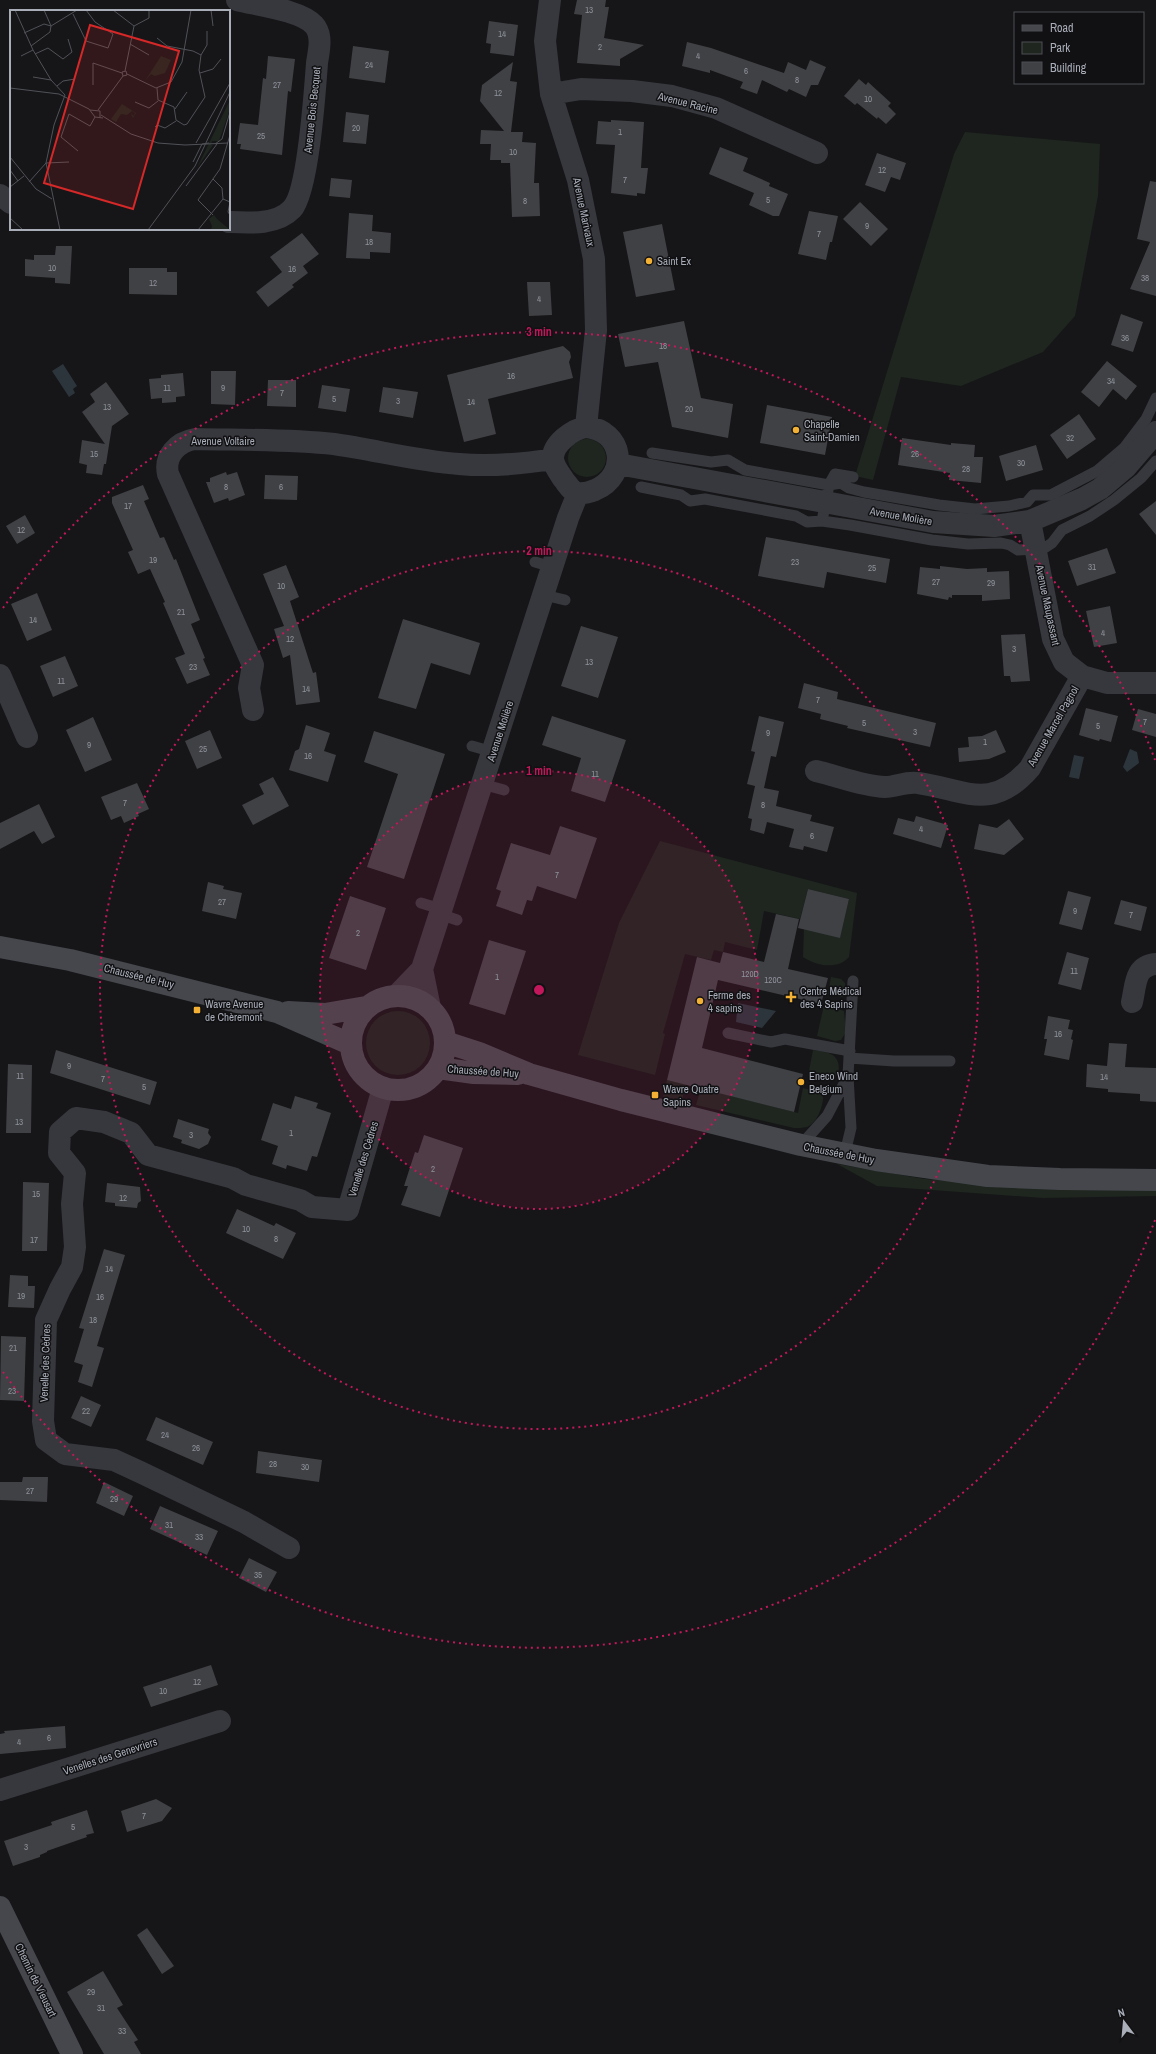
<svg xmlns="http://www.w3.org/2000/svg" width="1156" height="2054" font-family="'Archivo Narrow',sans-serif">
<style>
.green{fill:#1e261f}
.water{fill:#2c353c}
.building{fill:#404145}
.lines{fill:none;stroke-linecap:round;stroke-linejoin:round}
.lane{stroke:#37383d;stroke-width:11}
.street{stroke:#37383d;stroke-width:22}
.secondary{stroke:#45474d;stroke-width:22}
.ring{fill:none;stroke:#c2185b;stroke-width:2;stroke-dasharray:2 4}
.poi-dot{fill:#f2b134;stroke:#111113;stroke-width:1.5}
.labels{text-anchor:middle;stroke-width:3;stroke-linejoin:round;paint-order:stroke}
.number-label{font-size:9px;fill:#8e929b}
.street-label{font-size:11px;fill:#a8adb8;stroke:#111113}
.poi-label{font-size:11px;fill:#a8adb8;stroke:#111113;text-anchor:start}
.inset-road{fill:none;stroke:#505258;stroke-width:1}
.view{fill:#d62828;fill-opacity:0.15;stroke:#d62828;stroke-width:2}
.inset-edge{fill:none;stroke:#a8adb8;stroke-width:2}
.centre{fill:#c2185b;stroke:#111113;stroke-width:2}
.ring-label{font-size:12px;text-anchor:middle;font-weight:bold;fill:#c2185b;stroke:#111113;stroke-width:3;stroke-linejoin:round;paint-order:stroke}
</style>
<rect width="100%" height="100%" fill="#161618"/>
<path class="green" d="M965 132 1100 144 1098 196 1075 316 1043 352 961 386 901 377 873 480 855 476 954 154Z
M568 458a19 19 0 1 1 38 0a19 19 0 1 1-38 0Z
M660 841 857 893 849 957C838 970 816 966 803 957L804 929 840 937 849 899 808 889 800 919 764 911 757 950 725 942 723 952 714 950 711 960 685 954 663 1033 665 1034 655 1075 578 1055 619 923Z
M831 977 841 979 845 983 846 994 842 997 828 994Z
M824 1005 844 1011 846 1032 841 1040 835 1041 817 1036Z
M366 1043a32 32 0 1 1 64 0a32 32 0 1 1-64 0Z
M813 1050C820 1051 829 1052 834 1056 843 1064 839 1082 826 1081 820 1081 813 1078 808 1076Z
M667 1080 686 1084 682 1101 663 1097Z
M701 1088 798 1113 803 1088 823 1093C824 1105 818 1122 807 1127 803 1128 797 1128 794 1128L696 1105Z
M837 1164 925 1179 991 1185 1156 1189V1196L1043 1198 877 1186Z"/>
<path class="water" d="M63 364 77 386 73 389 75 393 69 397 52 371Z
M1130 749 1137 752 1139 763 1127 772 1123 767Z
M1074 755 1084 757 1079 779 1069 777Z
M738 1003 776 1011 762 1028 736 1022Z"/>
<path class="building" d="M577 0H606L605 7H609L604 38 644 45 620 59V66L577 63 582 15 574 14Z
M489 21 518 25 514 56 490 53 491 44 486 43Z
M687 42 711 48 784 73 788 62 806 70 810 60 826 67 818 85H811L806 97 789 89 787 92 762 80 757 94 740 88 743 82 710 70V73L682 66Z
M353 46 389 51 385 83 349 78Z
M268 56 295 59 291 92 288 91 282 155 240 149 241 144H237L240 123 258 125 263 78 266 79Z
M513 62 510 81 517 82 511 132H523L522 142 536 143 534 183H539L540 216 512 217 510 163H501V160H490L491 144H480L481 130 504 131 480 101 482 85Z
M859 79 866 85 868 82 891 103 888 106 896 114 886 124 878 117 877 119 857 103 855 105 844 96Z
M346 112 369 115 366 144 343 142Z
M611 120 644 122 641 168H648L645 194 637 193V196L611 193 615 145 596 144 598 121 611 122Z
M720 147 748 158 743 171 770 183 769 186 788 194 779 216H773L749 205 754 193 709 174Z
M877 153 906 163 900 180 891 177 885 192 865 185Z
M331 178 352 180 350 198 329 196Z
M1150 181 1156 182V296L1130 289 1150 242 1137 239Z
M860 202 888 229 871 246 843 219Z
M809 211 838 216 832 242H830L826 260 798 254Z
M349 213 373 215 372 231 391 233 390 253 370 252V259L346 258Z
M662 224 675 290 636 297 623 232Z
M302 233 319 254 303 266 308 273 292 285 294 287 268 307 256 292 282 272 270 257Z
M56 246H72L70 284 55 283V278L25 276V259L34 260V255H55Z
M129 268H167V272H177V295L129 294Z
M527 282H550L552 315 529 316Z
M1121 314 1143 322 1133 352 1111 345Z
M684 321 701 398 733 404 728 438 672 427 658 362 625 367 618 334Z
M563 346 570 352 571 357 569 362 573 378 488 399 496 434 464 442 447 375Z
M1107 361 1137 386 1126 400 1113 389 1099 407 1081 392Z
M211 371H236L235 405 211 404Z
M183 373 185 396 176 397V402L162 403V398L151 399 149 379 161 378V375Z
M268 380H296V407L267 406Z
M106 382 129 414 112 426 106 464H104L102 475 86 473 87 465 79 463 82 440 105 444 82 412 95 402 90 394Z
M322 385 350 389 346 412 318 408Z
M383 387 418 392 413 418 379 412Z
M767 405 832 417 825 455 760 443Z
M1079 414 1096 439 1067 459 1050 435Z
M902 438 951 445V443L975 445 974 457H983L981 483 949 480 950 473 898 465Z
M1036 445 1043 470 1006 481 999 456Z
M226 472 227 475 237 472 245 495 229 501 228 498 214 503 206 482H210V478Z
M265 475 298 476 297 500 264 499Z
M143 485 149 499 144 501 160 538 164 537 174 560 176 559 200 620 191 624 205 658 203 659 210 675 187 684 175 658 185 654 163 603 165 602 150 569 138 574 128 552 133 550 112 503V497Z
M1156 501V535L1139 514Z
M25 515 35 533 17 544 6 526Z
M766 537 890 559 886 583 827 572 824 588 758 576Z
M1107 548 1116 573 1077 586 1068 561Z
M286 565 299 597 290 601 313 673 316 672 320 702 296 705 290 655 283 658 274 629 284 626 263 574Z
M940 566 967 569 987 568V572L1009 571 1010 599 982 601V595H952V598L949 597 948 600 917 594 920 567 940 569Z
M37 593 52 630 27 641 11 604Z
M1110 606 1117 643 1094 647 1086 611Z
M403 619 480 643 470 675 431 663 416 709 378 698Z
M581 626 618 637 598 698 561 686Z
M1025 634 1030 681 1011 682 1010 676H1004L1001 635Z
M65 656 78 686 53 697 40 666Z
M804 683 838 692 837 699 936 723 930 747 847 728 848 726 820 719 821 714 798 708Z
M1086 708 1118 716 1111 742 1100 739 1099 741 1079 735Z
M1138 709 1156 714V737L1132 730Z
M552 716 626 740 605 802 571 791 581 758 542 745Z
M759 716 784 722 776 757 771 756 764 788 779 791 776 806 812 815 810 821 834 827 827 852 804 846 803 850 789 847 794 829 767 822 764 834 750 830 752 819 748 818 755 786 747 784 755 752 751 751Z
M93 717 112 760 85 772 66 730Z
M306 725 330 733 324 751 336 755 328 782 289 770 295 751 299 749Z
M210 730 222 758 197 769 185 741Z
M996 730 1006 752 989 759 959 762 958 748 969 747 968 737 982 736Z
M374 731 445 754 404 879 367 867 398 774 364 762Z
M273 777 289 806 253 825 242 805 264 794 259 784Z
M137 783 149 809 138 814 139 816 124 823 121 816 111 820 101 797Z
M39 804 55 837 42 844 34 831 0 849V823Z
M916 816 948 825 941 848 893 834 898 818 914 822Z
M1009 819 1024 839 1004 855 974 849 979 824 997 828Z
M560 826 597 838 576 899 537 886 532 901 527 900 522 915 496 906 501 891 496 889 511 843 550 855Z
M208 882 224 886 223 889 242 893 236 919 202 911Z
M808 889 849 899 840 938 798 928Z
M1068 891 1091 897 1082 930 1059 924Z
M350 896 386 908 366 970 329 958Z
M1121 900 1147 907 1141 931 1114 924Z
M776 914 799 919 788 969 828 978 821 1004 718 980 702 1048 803 1074 794 1112 667 1080 697 957 720 963 723 952 764 962Z
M489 940 526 951 505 1015 469 1004Z
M1067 952 1089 958 1081 990 1058 984Z
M1048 1016 1070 1020 1068 1029 1073 1030 1071 1039 1073 1040 1069 1060 1044 1055 1047 1039H1044Z
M1109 1043 1127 1044 1125 1067 1156 1068V1102L1140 1101V1094L1108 1092V1089L1086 1087 1087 1064 1107 1066Z
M56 1050 157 1082 150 1105 50 1073Z
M8 1064 32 1065 31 1133H6Z
M295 1096 318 1103 316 1108 331 1113 317 1157 312 1156 307 1171 287 1165 286 1169 272 1164 278 1146 261 1140 273 1103 291 1109Z
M178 1119 209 1129 208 1133 211 1137 208 1144 199 1149 181 1143 182 1140 173 1137Z
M424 1135 463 1148 440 1217 401 1205 408 1186H404L415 1152 418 1153Z
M23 1182 49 1183 47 1251H22Z
M107 1183 140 1187 141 1201 138 1203 137 1208 115 1206V1203L105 1202Z
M237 1209 274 1226 276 1223 296 1233 283 1259 226 1233Z
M104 1249 125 1255 97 1346 104 1348 92 1387 78 1382 83 1365 74 1362 84 1329 79 1328Z
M10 1275 28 1276V1286H35L34 1308 8 1307Z
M1 1336 26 1337 24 1401 0 1400Z
M81 1396 101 1405 91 1427 71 1418Z
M156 1417 213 1442 203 1465 146 1440Z
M258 1451 322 1460 319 1482 256 1473Z
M23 1477H48L47 1502 0 1500V1482H22Z
M104 1482 133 1496 124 1516 96 1503Z
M160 1506 218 1531 207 1555 150 1529Z
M249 1558 277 1572 266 1592 239 1578Z
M211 1665 218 1685 151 1707 143 1687Z
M65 1726 66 1748 0 1754V1734L5 1733 4 1731Z
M156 1799 172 1808 162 1821 127 1832 121 1811Z
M87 1810 94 1833 86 1835 87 1837 47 1851V1852L40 1855V1857L13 1866 4 1841 52 1825 51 1822Z
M147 1928 174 1966 162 1974 137 1935Z
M103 1971 123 2005 117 2008 138 2040 134 2042 141 2054H104L67 1992Z"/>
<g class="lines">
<path class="lane" d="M652 453 711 462 728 460 745 470 829 485 841 483 849 488 864 492 939 505 975 509 1009 506 1027 502 1033 495H1051L1097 471 1124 448 1146 419 1156 398
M641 487 681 495 690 501 705 499 796 516 807 522 822 521 850 525 932 540 968 544 1001 543 1010 545 1018 550 1036 549 1046 547 1052 543 1062 530 1090 516 1114 500 1141 478 1156 461
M822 521 829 485 835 474 853 477
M535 562 552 567
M544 595 565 600
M472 746 493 752
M482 784 504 790
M421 903 441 909
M440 914 457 920
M728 1033 771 1042 785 1039 850 1051
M849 1058 894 1061H950
M801 1145 827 1116 848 1076
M845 1153 851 1128 848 1076 853 981"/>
<path class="street" d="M550 0 545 41 551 94 578 180 594 259 596 330 586 427
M551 94 581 89 632 91 672 96 716 108 817 153
M0 195 11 203
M229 222C249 223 277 225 292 209 308 192 315 90 317 63 318 55 321 44 319 36 319 33 316 27 314 25 301 10 256 5 237 0
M586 427C623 430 630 475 595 490 590 492 583 494 577 493 571 491 568 485 564 480 560 474 554 467 553 459 552 444 573 429 586 427Z
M618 464 933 522 994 526 1030 521 1082 499 1100 489 1126 467 1156 432
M1030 521 1053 639 1064 662 1082 676 1107 683H1156
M0 675 27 737
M253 710 249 688 253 665 168 474C164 456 177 442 195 439 241 440 288 439 334 444 376 450 417 461 459 464 491 467 522 464 553 459
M816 771C838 776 862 786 885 787 896 787 906 781 918 783 964 789 991 813 1030 768L1082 676
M422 969 430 1008
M397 995 422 969 568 518 578 493
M1132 1002C1136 985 1134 966 1156 964
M289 1548 244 1522 140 1472 114 1460 65 1454 46 1440 43 1421 46 1320 60 1289 72 1267 75 1247 72 1204 75 1173 59 1153 60 1132 76 1118 104 1122 131 1133 148 1155 233 1178 246 1185 300 1200 312 1207 348 1210 383 1088
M0 1790 220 1721"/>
<path class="secondary" d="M0 947 70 960 277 1012 350 1044
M351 1043a47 47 0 1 1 94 0a47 47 0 1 1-94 0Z
M288 1012 325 1014 366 1007
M445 1042 479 1053 529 1074 621 1100 801 1145 876 1160 988 1176 1060 1179 1156 1180
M438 1068 474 1073 518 1074
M0 1907 72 2054"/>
</g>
<circle cx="539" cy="990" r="219" fill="#c2185b" fill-opacity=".12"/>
<g class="ring">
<circle cx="539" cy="990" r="219"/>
<circle cx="539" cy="990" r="439"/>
<path d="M1155 1220A658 658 0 0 1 3 1372M3 608A658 658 0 0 1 1155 760"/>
</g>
<g class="poi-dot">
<circle cx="649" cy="261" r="4"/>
<circle cx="796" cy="430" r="4"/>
<path d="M789 991h4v4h4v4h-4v4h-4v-4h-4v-4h4z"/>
<circle cx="700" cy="1001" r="4"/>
<rect x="193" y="1006" width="8" height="8" rx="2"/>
<circle cx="801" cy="1082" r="4"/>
<rect x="651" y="1091" width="8" height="8" rx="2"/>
</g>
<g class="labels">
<g class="number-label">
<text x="589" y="13">13</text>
<text x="502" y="37">14</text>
<text x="600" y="50">2</text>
<text x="698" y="59">4</text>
<text x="369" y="68">24</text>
<text x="746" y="74">6</text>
<text x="797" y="83">8</text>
<text x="277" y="88">27</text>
<text x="498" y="96">12</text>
<text x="868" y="102">10</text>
<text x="356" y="131">20</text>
<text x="620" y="135">1</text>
<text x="261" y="139">25</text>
<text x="513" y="155">10</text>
<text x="882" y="173">12</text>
<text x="625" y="183">7</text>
<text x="768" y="203">5</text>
<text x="525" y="204">8</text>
<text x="867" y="229">9</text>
<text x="819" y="237">7</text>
<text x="369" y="245">18</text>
<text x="52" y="271">10</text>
<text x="292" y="272">16</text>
<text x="1145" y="281">38</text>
<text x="153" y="286">12</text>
<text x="539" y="302">4</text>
<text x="1125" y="341">36</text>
<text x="663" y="349">18</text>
<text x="511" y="379">16</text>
<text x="1111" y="384">34</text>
<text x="167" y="391">11</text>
<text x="223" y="391">9</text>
<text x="282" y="396">7</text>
<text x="334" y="402">5</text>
<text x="398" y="404">3</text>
<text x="471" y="405">14</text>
<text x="107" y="410">13</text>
<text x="689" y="412">20</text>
<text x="1070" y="441">32</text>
<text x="94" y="457">15</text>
<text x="915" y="457">26</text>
<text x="1021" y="466">30</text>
<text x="966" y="472">28</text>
<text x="226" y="490">8</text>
<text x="281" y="490">6</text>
<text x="128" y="509">17</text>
<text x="21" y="533">12</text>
<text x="153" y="563">19</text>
<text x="795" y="565">23</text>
<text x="1092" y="570">31</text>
<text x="872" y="571">25</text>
<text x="936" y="585">27</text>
<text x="991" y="586">29</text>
<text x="281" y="589">10</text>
<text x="181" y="615">21</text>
<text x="33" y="623">14</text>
<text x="1103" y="636">4</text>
<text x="290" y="642">12</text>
<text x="1014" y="652">3</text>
<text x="589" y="665">13</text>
<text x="193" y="670">23</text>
<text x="61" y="684">11</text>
<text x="306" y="692">14</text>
<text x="818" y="703">7</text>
<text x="1145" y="725">7</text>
<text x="864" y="726">5</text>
<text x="1098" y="729">5</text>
<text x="915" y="735">3</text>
<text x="768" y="736">9</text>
<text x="985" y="745">1</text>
<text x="89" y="748">9</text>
<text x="203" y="752">25</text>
<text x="308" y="759">16</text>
<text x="595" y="777">11</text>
<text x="125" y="806">7</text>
<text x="763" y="808">8</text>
<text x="921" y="832">4</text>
<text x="812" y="839">6</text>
<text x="557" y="878">7</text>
<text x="222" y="905">27</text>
<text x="1075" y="914">9</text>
<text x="1131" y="918">7</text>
<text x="358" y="936">2</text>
<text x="1074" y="974">11</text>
<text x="750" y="977">120D</text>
<text x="497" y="980">1</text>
<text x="773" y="983">120C</text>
<text x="1058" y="1037">16</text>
<text x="69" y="1069">9</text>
<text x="20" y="1079">11</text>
<text x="1104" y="1080">14</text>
<text x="103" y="1082">7</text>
<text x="144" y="1090">5</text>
<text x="19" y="1125">13</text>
<text x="291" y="1136">1</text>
<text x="191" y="1138">3</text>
<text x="433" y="1172">2</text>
<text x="36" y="1197">15</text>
<text x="123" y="1201">12</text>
<text x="246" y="1232">10</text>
<text x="276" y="1242">8</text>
<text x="34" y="1243">17</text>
<text x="109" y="1272">14</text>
<text x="21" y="1299">19</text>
<text x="100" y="1300">16</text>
<text x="93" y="1323">18</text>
<text x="13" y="1351">21</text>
<text x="12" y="1394">23</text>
<text x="86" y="1414">22</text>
<text x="165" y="1438">24</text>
<text x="196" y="1451">26</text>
<text x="273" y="1467">28</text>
<text x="305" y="1470">30</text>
<text x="30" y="1494">27</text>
<text x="114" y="1502">29</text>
<text x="169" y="1528">31</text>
<text x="199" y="1540">33</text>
<text x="258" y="1578">35</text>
<text x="197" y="1685">12</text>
<text x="163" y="1694">10</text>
<text x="49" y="1741">6</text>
<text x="19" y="1745">4</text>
<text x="144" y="1819">7</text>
<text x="73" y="1830">5</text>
<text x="26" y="1850">3</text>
<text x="91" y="1995">29</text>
<text x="101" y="2011">31</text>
<text x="122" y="2034">33</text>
</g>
<g class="street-label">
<text transform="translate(688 103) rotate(14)" y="4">Avenue Racine</text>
<text transform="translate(312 110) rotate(-84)" y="4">Avenue Bois Becquet</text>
<text transform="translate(584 212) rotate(78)" y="4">Avenue Marivaux</text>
<text x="223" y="445">Avenue Voltaire</text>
<text transform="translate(901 516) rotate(10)" y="4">Avenue Molière</text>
<text transform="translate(1048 605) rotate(78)" y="4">Avenue Maupassant</text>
<text transform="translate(1053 726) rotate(-60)" y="4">Avenue Marcel Pagnol</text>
<text transform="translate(500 731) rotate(-72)" y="4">Avenue Molière</text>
<text transform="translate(139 976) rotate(14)" y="4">Chaussée de Huy</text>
<text transform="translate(483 1071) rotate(4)" y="4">Chaussée de Huy</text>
<text transform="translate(839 1153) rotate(11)" y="4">Chaussée de Huy</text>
<text transform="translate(363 1159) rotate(-73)" y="4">Venelle des Cèdres</text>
<text transform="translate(45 1363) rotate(-88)" y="4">Venelle des Cèdres</text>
<text transform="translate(110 1756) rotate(-18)" y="4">Venelles des Genevriers</text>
<text transform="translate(36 1980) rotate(64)" y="4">Chemin de Vieusart</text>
</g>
<g class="poi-label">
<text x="657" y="265">Saint Ex</text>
<text x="804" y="428">Chapelle<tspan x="804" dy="13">Saint-Damien</tspan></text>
<text x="800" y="995">Centre Médical<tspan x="800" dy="13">des 4 Sapins</tspan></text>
<text x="708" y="999">Ferme des<tspan x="708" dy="13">4 sapins</tspan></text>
<text x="205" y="1008">Wavre Avenue<tspan x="205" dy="13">de Chèremont</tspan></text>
<text x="809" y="1080">Eneco Wind<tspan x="809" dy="13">Belgium</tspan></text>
<text x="663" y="1093">Wavre Quatre<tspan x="663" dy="13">Sapins</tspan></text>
</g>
</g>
<g transform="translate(10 10)">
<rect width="220" height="220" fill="#161618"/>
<path d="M151 46 161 50 155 63 145 66 141 64 135 71ZM220 90V99L209 131H202L201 135H203L187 158ZM112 94 126 103 123 108 121 104 124 106 125 103 122 101 117 105 111 104 106 112 101 109ZM204 205 207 209 220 220H201L202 216 199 209Z" fill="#1e261f"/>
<path class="inset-road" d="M5 0 23 40 41 70 55 85 44 115 36 153 50 220M34 0 41 16 67 0M103 0 124 16 115 61M201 0 203 16M63 4 76 31 98 38 103 24 85 12 76 0M124 16 139 8V0M14 23 34 14 41 16 40 22 21 36M120 34 139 45M25 44 38 38 53 49 62 42 58 29M191 45 197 35V21M11 46 23 40M190 63 203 59 211 49M117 64 146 78 161 72 172 52 181 0M23 67 41 70M83 75V53L112 63M47 76 53 71 65 69M0 78 49 84 79 99 85 107 93 108M147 78 148 90 164 97 166 110 174 115 177 114 195 87 189 60 191 45 183 41 157 36 147 28M125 92 139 98 148 91M165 99 177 82M80 100 90 101V107M88 100 113 66 117 65 116 61 112 62 113 66M91 105 121 124 148 133 175 135 218 133M145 117 147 115 155 118 166 111M186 133 220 73M205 134 212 129 220 102M68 141 51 127 59 104 80 116 85 107M0 147 26 179 42 189M183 152 192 134 199 133M0 160 8 171M19 172 36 153 59 152M176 176 207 134M0 177 14 166M213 189 220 192 218 202 220 205M203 205 188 190 210 159 220 125M0 208 13 220M138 220 185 156 220 82M188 220 213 189 212 178 203 169"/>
<path class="view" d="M80 15 169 41 123 199 34 173Z"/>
<rect width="220" height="220" class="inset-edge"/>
</g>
<circle cx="539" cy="990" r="6" class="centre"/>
<g class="ring-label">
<text x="539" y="336">3 min</text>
<text x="539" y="555">2 min</text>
<text x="539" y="775">1 min</text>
</g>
<rect x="1014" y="12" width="130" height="72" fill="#111113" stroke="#4d4f55"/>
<rect x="1022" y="25" width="20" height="6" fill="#45474d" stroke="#4d4f55"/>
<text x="1050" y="32" font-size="12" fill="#a8adb8">Road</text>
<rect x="1022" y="42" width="20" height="12" fill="#1e261f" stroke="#4d4f55"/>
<text x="1050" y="52" font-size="12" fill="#a8adb8">Park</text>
<rect x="1022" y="62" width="20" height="12" fill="#404145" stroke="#4d4f55"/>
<text x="1050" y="72" font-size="12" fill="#a8adb8">Building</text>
<g transform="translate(1124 2022) rotate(344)" stroke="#111113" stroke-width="3" paint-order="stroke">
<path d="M0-3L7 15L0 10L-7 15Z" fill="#a8adb8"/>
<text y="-6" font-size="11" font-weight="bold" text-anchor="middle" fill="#a8adb8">N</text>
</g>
</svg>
